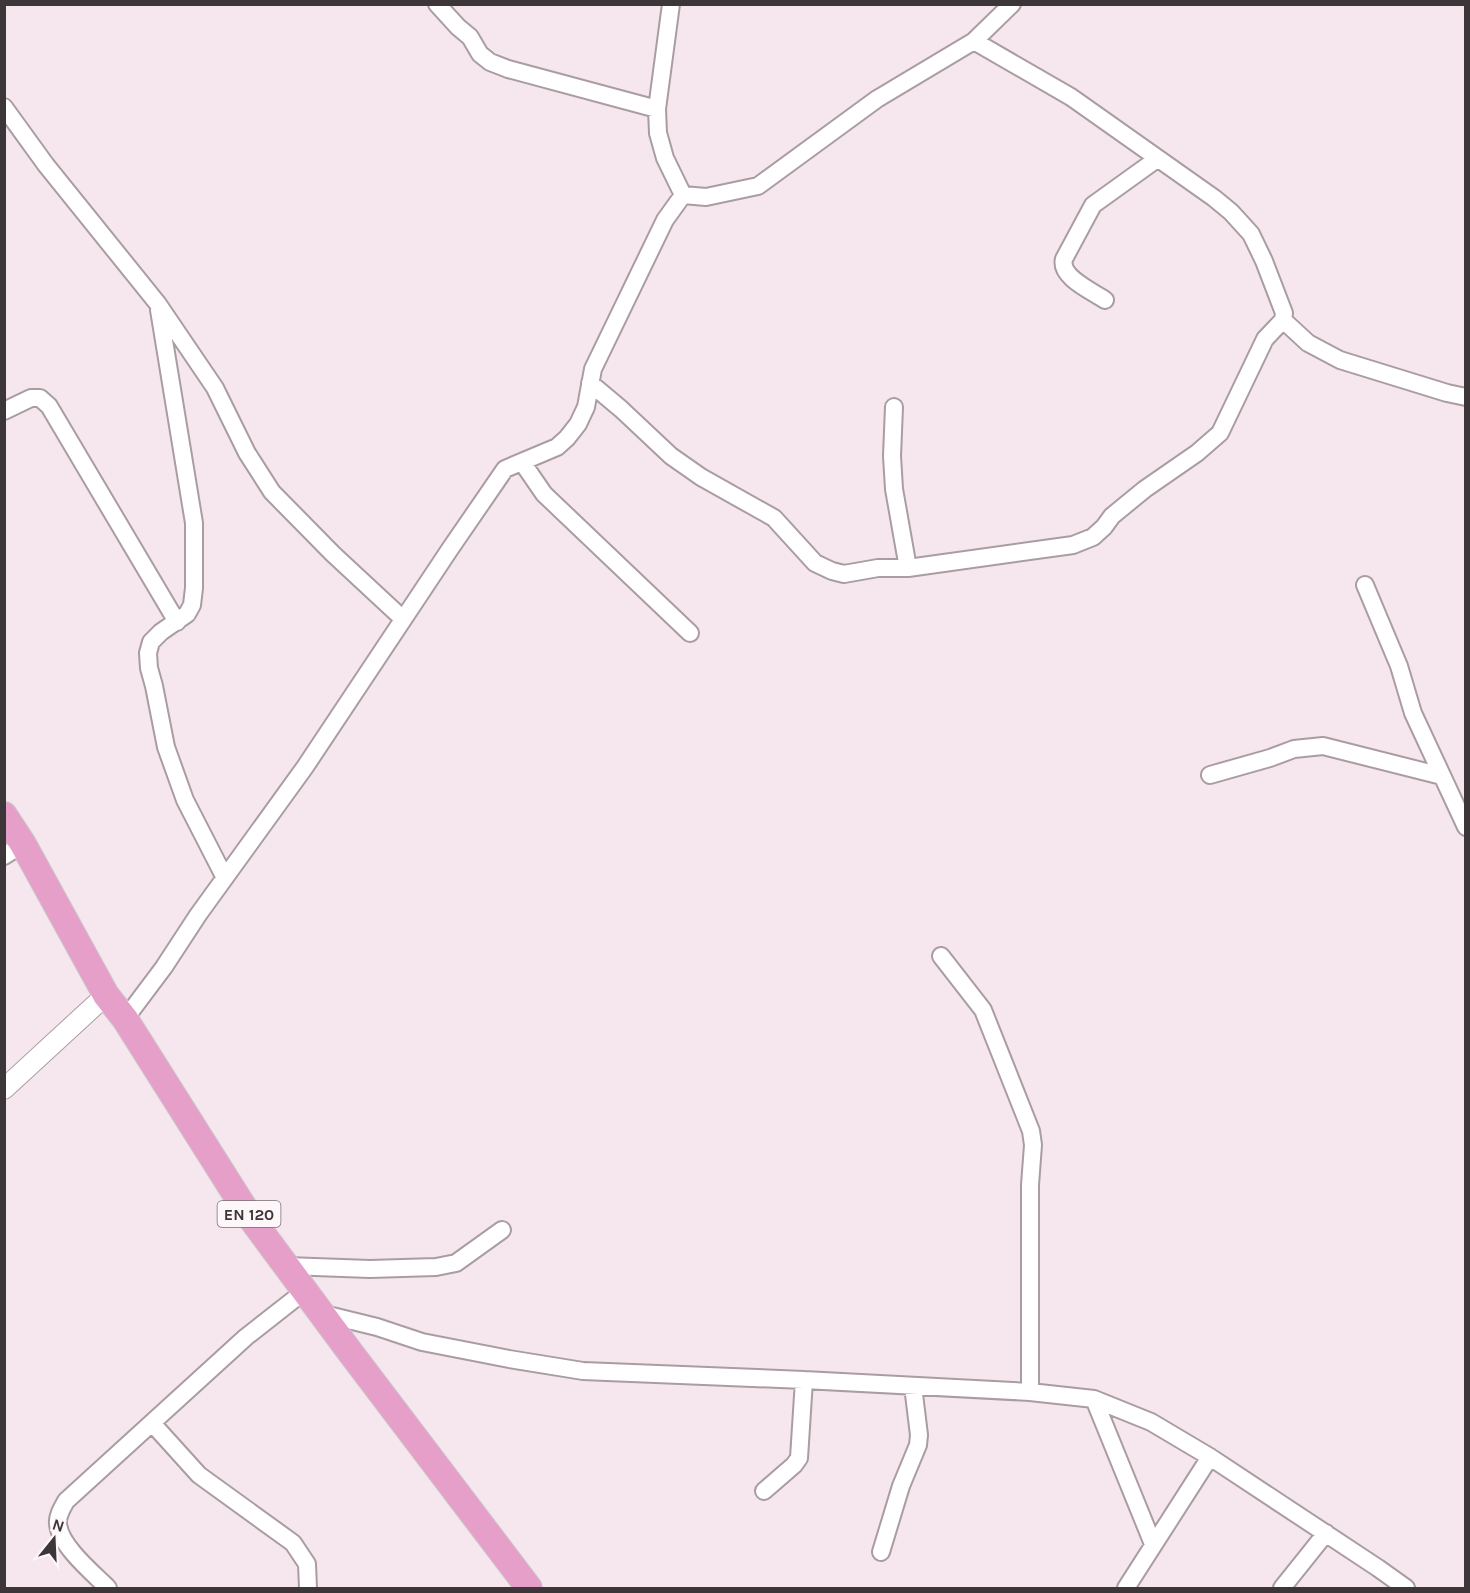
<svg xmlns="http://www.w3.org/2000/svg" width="1470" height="1593" font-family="Karla,sans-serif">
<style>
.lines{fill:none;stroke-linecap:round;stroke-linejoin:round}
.minor-casing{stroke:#aa9ca3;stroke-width:20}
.tertiary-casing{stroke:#aa9ca3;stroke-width:22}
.primary-casing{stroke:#cccbcc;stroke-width:28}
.minor{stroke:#fff;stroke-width:16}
.tertiary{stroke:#fff;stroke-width:20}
.primary{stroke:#e59fc8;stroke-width:26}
.labels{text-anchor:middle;stroke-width:4.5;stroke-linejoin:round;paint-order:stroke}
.shield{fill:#fdf7fa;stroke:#767073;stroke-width:1.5}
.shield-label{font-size:16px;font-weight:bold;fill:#3c3639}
</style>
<rect width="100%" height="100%" fill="#f6e7ee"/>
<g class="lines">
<defs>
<path id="minor" d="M437 4 458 27 470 37 480 54 490 62 508 69 657 109
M671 4 657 109 658 133 665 158 683 195
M4 107 46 165 158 304 215 388 247 453 272 492 333 554 403 619
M1105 300C1092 291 1059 277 1064 259L1093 205 1157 159
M159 310 194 523V588L192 605 187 614 161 632 151 642 148 653 149 668 154 686 166 747 185 800 225 878
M1283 320 1308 343 1340 360 1447 393 1466 397
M590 383 621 409 671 456 701 477 774 518 815 563 832 571 844 574 878 568H908L1073 545 1093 537 1104 527 1112 516 1145 489 1197 453 1220 433 1265 339 1283 320 1284 313 1264 261 1251 234 1231 212 1214 198 1071 97 974 41
M894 407 892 456 894 489 908 568
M4 411 31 398H40L49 406 177 622
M522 462 544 494 690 633
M1365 585 1399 666 1413 713 1466 827
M1210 775 1270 758 1294 749 1323 746 1442 776
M4 856 23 844
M941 956 983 1010 1031 1131 1033 1145 1030 1185V1392
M125 1019 164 967 198 915 305 767 450 549 505 469 557 447 567 438 578 424 586 407 593 369 665 220 683 195 706 197 758 186 877 99 974 41 1012 4
M287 1266 370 1269 436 1267 456 1263 502 1230
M320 1313 377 1327 422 1342 509 1359 583 1371 804 1380 1030 1392 1094 1399 1151 1422 1210 1457 1378 1568 1406 1588
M1094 1399 1153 1544
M152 1423 199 1475 293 1543 307 1564 308 1588
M764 1491 794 1465 799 1458 804 1380
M881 1552 901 1486 918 1445 919 1435 913 1386
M108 1588C93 1573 60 1546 58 1524 57 1516 62 1508 66 1501L246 1337 306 1290
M1126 1588 1210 1457
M1282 1588 1326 1533"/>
<path id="tertiary" d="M4 1089 106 995"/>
<path id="primary" d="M4 815 23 844 106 995 125 1019 250 1217 350 1352 529 1588"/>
</defs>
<use href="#minor" class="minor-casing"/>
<use href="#tertiary" class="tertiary-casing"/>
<use href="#primary" class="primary-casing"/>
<use href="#minor" class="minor"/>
<use href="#tertiary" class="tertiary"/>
<use href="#primary" class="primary"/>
</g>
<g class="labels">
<rect class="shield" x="217.5" y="1201" width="63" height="26" rx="4.5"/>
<g class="shield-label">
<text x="249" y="1220">EN 120</text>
</g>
</g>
<rect width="1470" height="1593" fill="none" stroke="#3c3639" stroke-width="12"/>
<g transform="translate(54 1539) rotate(18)" stroke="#fdf7fa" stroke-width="4.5" paint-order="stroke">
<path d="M0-4.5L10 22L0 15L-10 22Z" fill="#3c3639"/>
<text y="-9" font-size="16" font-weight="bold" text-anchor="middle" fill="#3c3639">N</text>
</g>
</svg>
